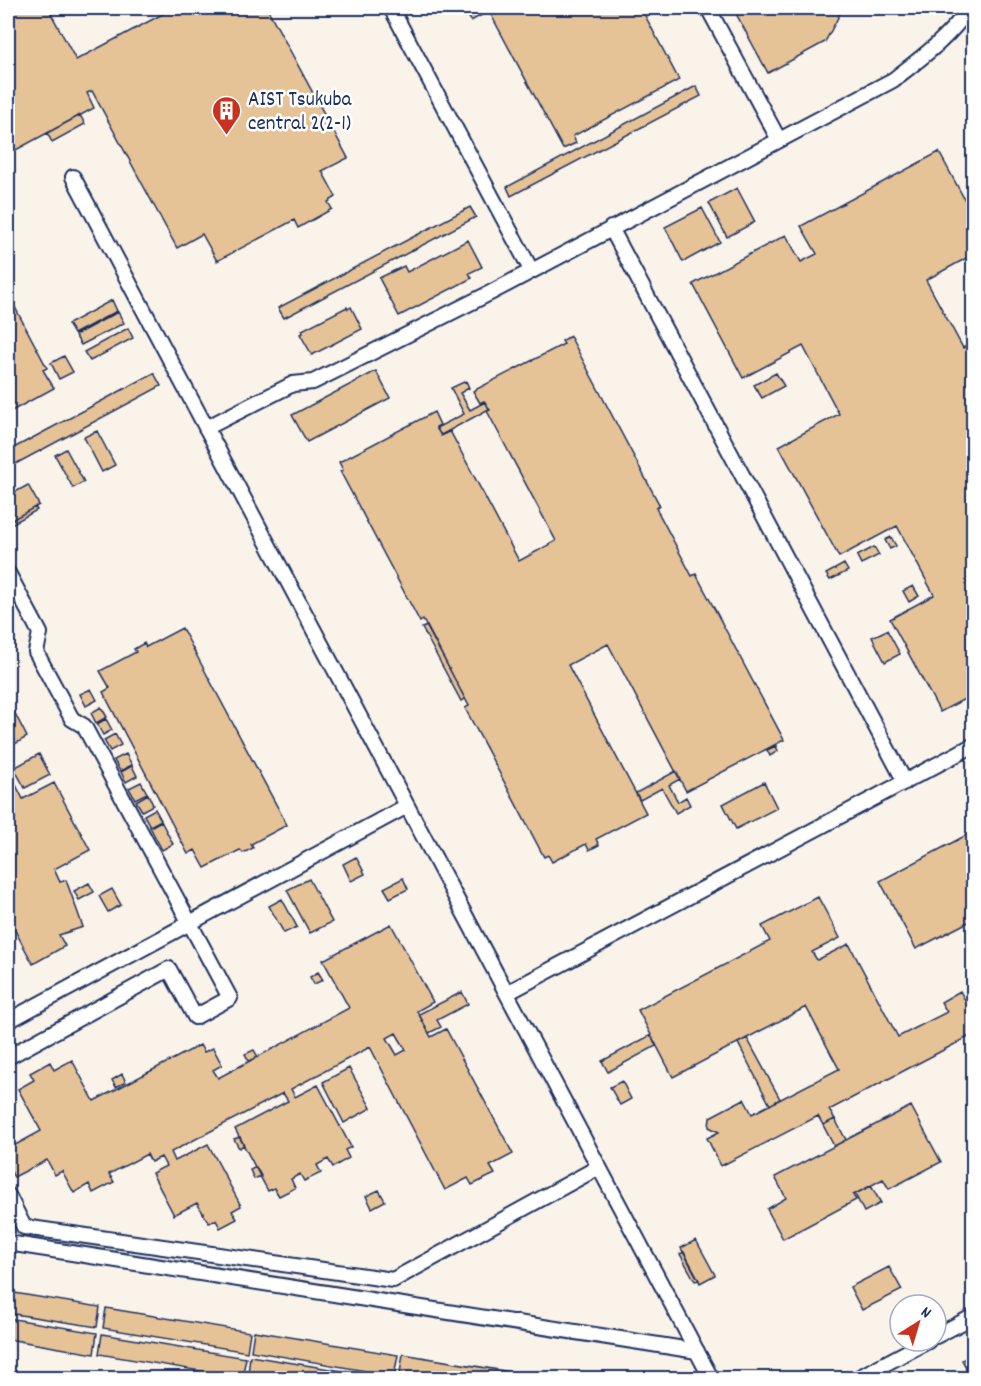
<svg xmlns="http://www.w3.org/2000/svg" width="981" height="1386" font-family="Dekko,sans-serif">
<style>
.building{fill:#e6c297;stroke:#1b2f5e;stroke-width:1.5;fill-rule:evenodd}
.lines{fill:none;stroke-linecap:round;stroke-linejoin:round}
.lane-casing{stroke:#1b2f5e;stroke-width:18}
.lane{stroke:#fff;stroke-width:14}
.labels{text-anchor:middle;stroke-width:5;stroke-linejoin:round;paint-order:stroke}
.poi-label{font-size:21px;fill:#1b2f5e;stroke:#fff;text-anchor:start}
</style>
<rect width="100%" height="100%" fill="#faf3ea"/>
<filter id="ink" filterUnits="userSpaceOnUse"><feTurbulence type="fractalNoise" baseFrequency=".0167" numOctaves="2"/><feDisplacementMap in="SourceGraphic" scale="12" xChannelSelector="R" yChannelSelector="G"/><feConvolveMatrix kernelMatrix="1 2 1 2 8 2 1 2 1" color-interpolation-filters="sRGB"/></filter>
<g filter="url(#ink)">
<path class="building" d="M8 8H48L76 60 174 8H235L237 13 248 8H267L348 158 322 171 336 197 328 202 332 209 298 228 294 220 217 261 202 234 177 248 92 91 87 93 94 108 14 151 8 139Z
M464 8H641L679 80 573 136 576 143 563 149 489 11 471 21Z
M733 8H845L842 10 825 42 768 73Z
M696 86 701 96 511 196 507 187Z
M80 115 85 124 52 142 47 133Z
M939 152 974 217V254L926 280 963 348 974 342V694L940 712 890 619 934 595 897 526 839 557 779 446 839 414 803 346 743 378 693 284 786 235 801 262 817 254 801 226Z
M737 188 755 222 727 237 709 203Z
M470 207 476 217 284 318 278 308Z
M702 208 720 242 683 262 665 227Z
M468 240 482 267 469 273 472 278 399 316 379 278 404 266 407 272Z
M8 294 47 368 43 370 54 388 8 413Z
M112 300 117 311 74 334 68 324Z
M347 307 348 309 351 307 362 329 312 355 300 334 303 333 302 330Z
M118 312 124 323 81 345 75 335Z
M128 328 133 338 90 361 84 352Z
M570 336 660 506 656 508 692 576 696 574 784 740 686 791 608 644 568 665 646 813 596 839 599 845 589 850 586 844 552 862 548 855 544 857 465 708 469 706 423 620 420 622 340 471 343 470 339 462 434 412 440 425 436 427 441 436 450 431 519 561 556 541 487 411 490 410 485 402 484 401 480 403 473 391 564 344 562 341Z
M64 356 73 372 59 379 51 363Z
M376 371 390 398 307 442 292 415Z
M154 373 161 386 8 468V451Z
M776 373 784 386 762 398 754 385Z
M466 381 469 388 460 393 470 410 485 402 489 409 441 435 436 428 464 414 451 388Z
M97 431 115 465 102 472 84 437Z
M66 449 84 482 73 488 55 455Z
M28 485 39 505 8 522V496Z
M35 507 37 510 8 526V522Z
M891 537 896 546 890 549 885 540Z
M874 547 879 555 861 564 857 556Z
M844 564 848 571 830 580 826 574Z
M913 586 919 596 909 602 903 591Z
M427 626 465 699 461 701 422 628Z
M182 628 287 825 251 844 253 848 243 853 240 850 205 868 195 850 188 854 103 692 110 688 100 671 136 652 134 649 144 643 146 647Z
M887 630 900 654 885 662 872 637Z
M91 689 97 700 86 706 80 694Z
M8 700 27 737 8 748Z
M101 707 107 717 96 723 91 713Z
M106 719 112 730 103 735 97 724Z
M115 734 121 745 110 751 104 740Z
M776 746 778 751 770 756 767 750Z
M39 754 50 775 25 788 14 768Z
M126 754 132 765 120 771 114 760Z
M132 766 137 776 126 782 121 772Z
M8 769 23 799 54 783 90 850 54 869 60 882 66 880 83 927 59 935 65 946 33 964 11 923 8 925Z
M676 771 680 779 669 785 678 802 686 797 690 805 676 813 662 788 640 800 636 793Z
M141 782 147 793 135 799 129 788Z
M764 782 777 808 736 829 723 804Z
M148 794 153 805 142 811 136 801Z
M155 809 161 820 150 826 144 815Z
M161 821 173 844 162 850 150 827Z
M974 831V919L916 949 880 881Z
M356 857 365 874 351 881 343 864Z
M403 878 408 889 390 898 384 888Z
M309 879 332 922 310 933 287 890Z
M89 883 94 892 79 900 74 891Z
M112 889 121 905 108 912 99 896Z
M818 897 840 938 812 952 817 960 849 944 898 1037 947 1012 941 1002 960 991 966 1002 974 998V1034L829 1110 835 1119 823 1125 818 1116 721 1166 707 1138 719 1132 709 1127 710 1117 744 1099 752 1114 839 1069 806 1007 673 1077 638 1010 770 941 762 926Z
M282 899 297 927 284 933 269 906Z
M391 924 433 1002 417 1011 431 1037 446 1029 513 1154 490 1166 495 1174 472 1185 468 1178 445 1190 370 1047 291 1089 295 1097 318 1085 351 1147 345 1150 349 1158 333 1167 328 1159 317 1165 321 1173 304 1181 300 1174 291 1179 295 1188 279 1196 274 1188 268 1191 235 1129 288 1101 283 1093 171 1152 175 1161 208 1144 241 1206 232 1211 237 1219 220 1228 216 1220 209 1223 197 1203 174 1215 152 1173 166 1166 161 1157 151 1162 147 1154 109 1174 114 1182 93 1193 89 1184 74 1193 62 1171 55 1175 47 1160 14 1177 11 1172 8 1174V1149L41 1131 18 1089 34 1080 30 1073 50 1062 54 1070 72 1060 94 1101 200 1045 204 1052 213 1048 222 1065 213 1070 218 1078 349 1008 323 960ZM396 1033 406 1050 397 1055 387 1038Z
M318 972 323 980 314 984 310 977Z
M462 992 468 1004 437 1020 441 1027 429 1033 419 1014Z
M651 1035 656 1046 608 1072 602 1061Z
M747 1038 780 1099 770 1105 738 1043Z
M254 1050 258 1057 249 1061 245 1054Z
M349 1068 371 1108 344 1123 323 1082Z
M122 1074 126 1082 116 1087 112 1080Z
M622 1081 631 1099 620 1105 610 1087Z
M911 1106 941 1162 889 1189 883 1179 853 1195 856 1200 783 1239 767 1209 786 1198 775 1177Z
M835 1119 846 1140 834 1146 823 1125Z
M240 1137 244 1145 239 1148 234 1139Z
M256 1167 261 1176 254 1179 250 1170Z
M871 1186 881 1203 864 1212 855 1194Z
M379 1190 385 1201 372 1208 366 1196Z
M696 1240 715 1275 700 1283 681 1248Z
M684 1252 699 1280 695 1281 680 1254Z
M889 1267 902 1290 862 1310 850 1287Z
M8 1292 100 1307 97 1327 8 1313Z
M106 1308 250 1332 247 1352 103 1328Z
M8 1318 97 1333 94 1354 8 1339Z
M254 1331 398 1355 394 1376 251 1351Z
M102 1334 246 1358 242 1378 99 1354Z
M403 1354 546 1378H432L400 1373Z
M974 1354V1378H954L968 1371 962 1360Z
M250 1356 385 1378H266L248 1375Z"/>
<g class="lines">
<defs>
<path id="lane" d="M391 8 531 270
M708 8 779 140
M73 177 711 1378
M611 228 905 782
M206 428 293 384 313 382 492 292 893 80C921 58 950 37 969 8
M8 573 40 633 36 652 72 719 84 726 230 998 195 1017 169 969 8 1057
M507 993 974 745
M8 1021 407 806
M8 1195 24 1227 393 1280 599 1167
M8 1243 697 1351
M936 1336 974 1316
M858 1378 928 1341"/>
</defs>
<use href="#lane" class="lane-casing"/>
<use href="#lane" class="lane"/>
</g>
</g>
<defs>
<symbol id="building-pin" viewBox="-11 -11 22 30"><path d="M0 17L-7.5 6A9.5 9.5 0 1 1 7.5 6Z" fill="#c8321e" stroke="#fff"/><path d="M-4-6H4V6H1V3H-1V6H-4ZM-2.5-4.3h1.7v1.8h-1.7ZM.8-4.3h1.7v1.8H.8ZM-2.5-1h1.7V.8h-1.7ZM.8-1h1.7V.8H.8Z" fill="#fff"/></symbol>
</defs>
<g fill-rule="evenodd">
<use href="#building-pin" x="210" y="94" width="33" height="45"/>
</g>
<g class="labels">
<g class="poi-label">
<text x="248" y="105">AIST Tsukuba<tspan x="248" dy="24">central 2(2-1)</tspan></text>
</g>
</g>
<rect width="981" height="1386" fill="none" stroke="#fff" stroke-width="30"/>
<rect x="15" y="15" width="951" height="1356" fill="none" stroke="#1b2f5e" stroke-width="2" filter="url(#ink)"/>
<g transform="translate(918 1323) rotate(37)"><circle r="28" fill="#ffffff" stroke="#a4acbf" stroke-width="1.5"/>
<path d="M0-4.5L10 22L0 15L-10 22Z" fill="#c8321e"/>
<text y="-9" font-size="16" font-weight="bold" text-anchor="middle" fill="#1b2f5e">N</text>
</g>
</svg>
